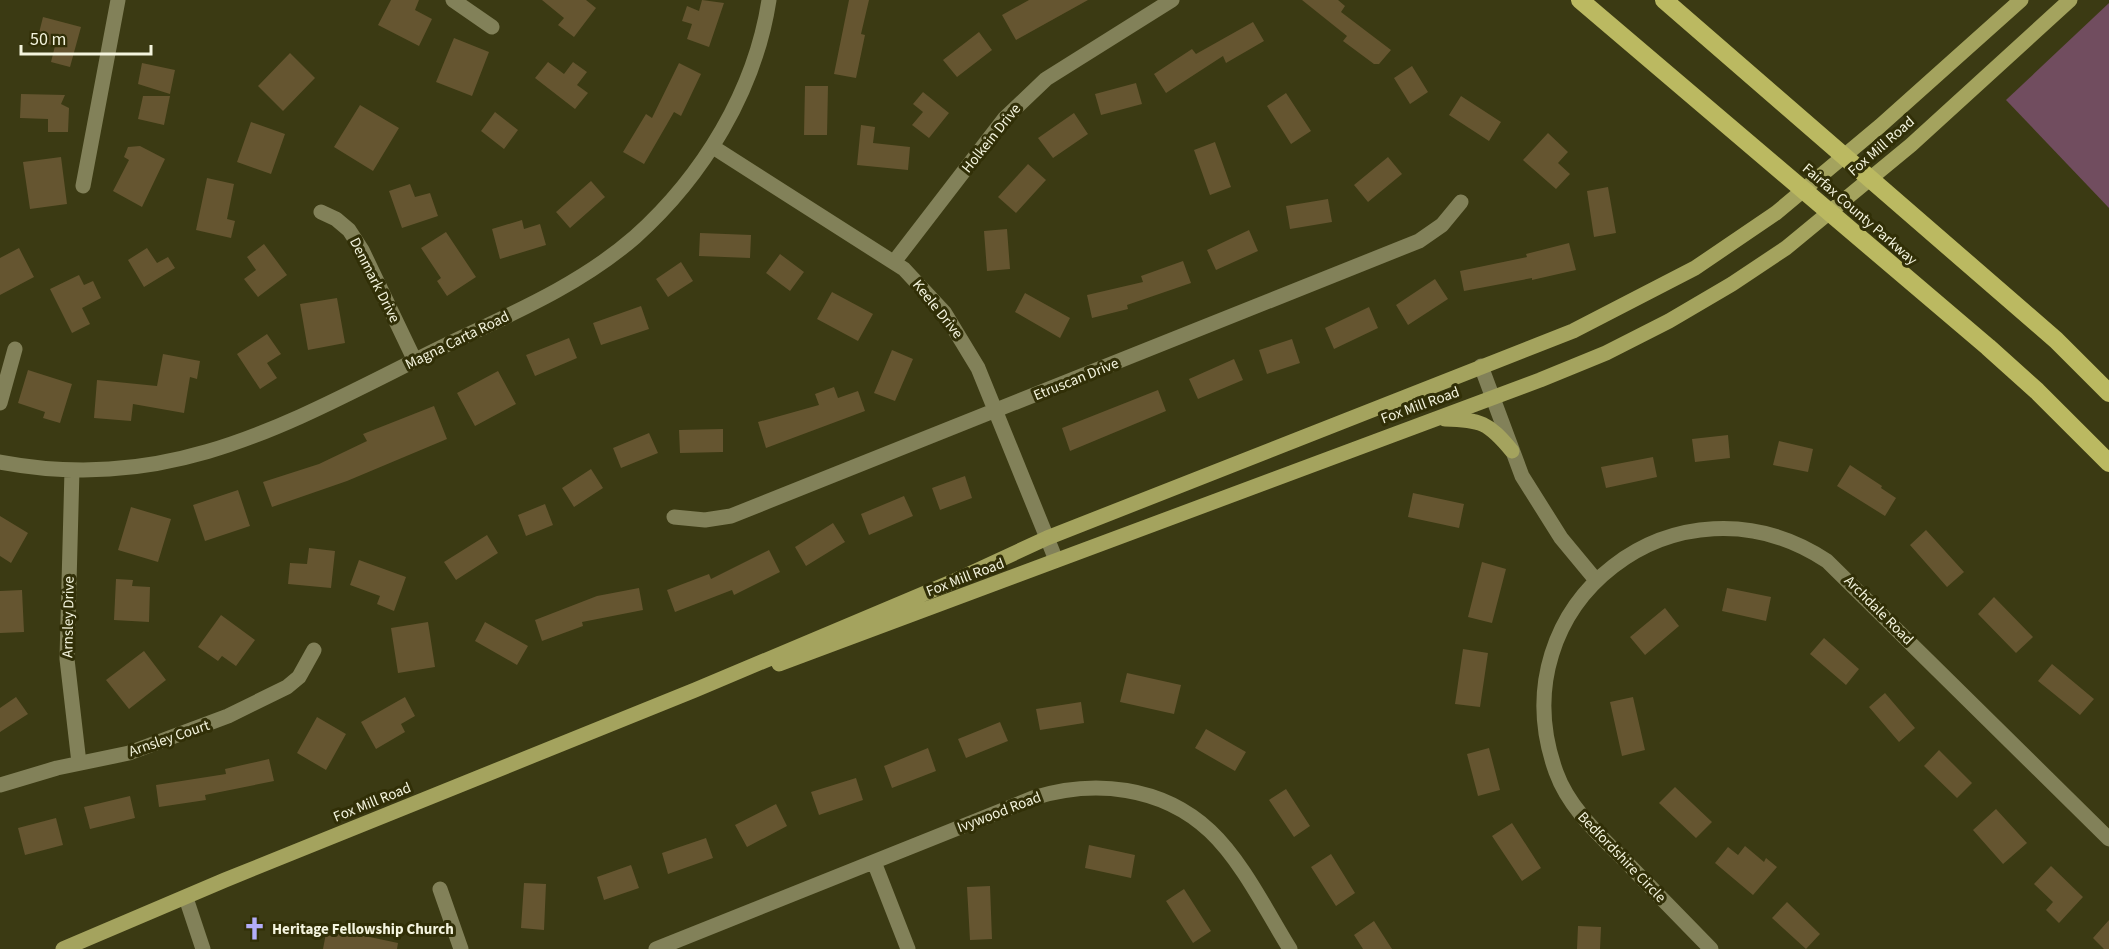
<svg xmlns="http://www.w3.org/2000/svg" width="2109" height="949" font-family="'Source Sans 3',sans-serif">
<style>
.green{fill:#714d5f}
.building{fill:#655530}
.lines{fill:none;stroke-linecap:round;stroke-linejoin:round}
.minor{stroke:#828159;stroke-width:15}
.major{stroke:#a4a35e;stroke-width:15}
.highway{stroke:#bbb961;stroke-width:18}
.labels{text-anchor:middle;stroke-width:6;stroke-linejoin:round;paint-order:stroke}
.street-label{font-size:15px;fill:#f4f4de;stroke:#312f07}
.poi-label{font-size:15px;font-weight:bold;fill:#f4f4de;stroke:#312f07;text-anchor:start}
</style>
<rect width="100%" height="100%" fill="#3b3a13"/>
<path class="green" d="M2109 3V208L2006 100Z"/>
<path class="building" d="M391 0H419L415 10 432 19 419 46 378 25Z
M542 0H586L596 8 574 37 558 25 564 18Z
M702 0 724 3 709 47 687 39 692 24 682 21 687 6 699 11Z
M849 0H869L861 34 865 35 856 78 834 74Z
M1029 0H1088L1016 40 1002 15Z
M1302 0H1338L1345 6 1341 12 1391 50 1379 64H1374L1343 41 1347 36Z
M43 17 81 27 70 67 51 62 55 46 37 41Z
M1253 22 1264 41 1226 63 1223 56 1166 93 1154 74 1192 49 1196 54Z
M979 32 992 50 957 77 943 60Z
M454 38 489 52 472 96 436 82Z
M290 53 315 78 283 111 258 86Z
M548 62 564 74 573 62 587 72 577 85 588 93 575 109 535 78Z
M142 63 175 70 170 94 138 84Z
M679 63 701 74 681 116 674 112 644 164 623 152 646 114 652 118Z
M1412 66 1428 92 1410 104 1394 78Z
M1136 83 1142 104 1101 115 1095 94Z
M805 86H828L827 135H804Z
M923 92 949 113 929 138 912 125 923 112 913 104Z
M1286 93 1311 131 1291 144 1267 106Z
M21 94 65 95 61 104 69 108 68 132H48V119L20 118Z
M143 96H170L164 125 138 119Z
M1461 96 1501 122 1489 141 1449 115Z
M360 105 399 128 373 171 334 147Z
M495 112 518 130 504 149 481 131Z
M1074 113 1088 134 1053 158 1038 138Z
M251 122 285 134 271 174 237 162Z
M861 125 875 127 873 143 910 147 908 170 857 165Z
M1548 133 1568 152 1558 163 1570 174 1556 189 1523 160Z
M1215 142 1231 187 1210 195 1194 150Z
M140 146 165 159 142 207 113 191 129 160 124 157 128 147Z
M61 157 67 204 30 209 23 162Z
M1388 157 1402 174 1368 202 1354 185Z
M1028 164 1046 180 1016 213 998 197Z
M207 178 234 184 227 219 235 221 231 238 196 230Z
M591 181 605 197 570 228 556 212Z
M410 184 415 197 430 193 438 216 402 228 389 191Z
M1608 187 1616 233 1594 237 1587 191Z
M1328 199 1332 222 1290 229 1286 206Z
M522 220 524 229 540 224 546 245 500 259 492 229Z
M1007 229 1010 269 987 271 984 231Z
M1249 230 1258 251 1216 270 1207 250Z
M446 232 476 277 447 296 437 281 441 278 421 248Z
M700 233 751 235 750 258 699 256Z
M1569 243 1576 270 1532 280V278L1464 291 1460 271 1527 257 1526 254Z
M264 244 287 275 258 297 244 279 256 270 247 257Z
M19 248 34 277 0 295V258Z
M147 248 157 263 168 257 175 268 144 287 128 260Z
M780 254 804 272 790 291 766 273Z
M1183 261 1191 283 1127 305 1128 309 1092 318 1087 295 1143 282 1141 276Z
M681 262 693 281 668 297 656 279Z
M79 275 84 285 93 281 101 298 82 308 90 324 72 333 50 289Z
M1435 279 1448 299 1408 325 1396 305Z
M832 292 873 314 858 341 817 319Z
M1025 293 1070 318 1060 338 1015 312Z
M337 298 345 343 308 350 300 304Z
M641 306 649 329 601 345 593 323Z
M1369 307 1378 328 1334 349 1325 328Z
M267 334 281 354 267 363 277 378 260 389 237 354Z
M569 338 577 358 535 376 526 355Z
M1292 339 1300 363 1267 374 1259 350Z
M892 350 913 359 895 401 874 393Z
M163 354 200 361 197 379 190 377 184 413 133 404 131 421 94 418 97 380 157 386Z
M1234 359 1243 380 1198 399 1189 379Z
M28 370 72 384 60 423 43 418 45 412 18 403Z
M498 371 516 404 475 426 457 393Z
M834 387 838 398 858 391 865 411 766 448 758 422 819 405 815 394Z
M1158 390 1166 411 1070 451 1062 428Z
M434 406 447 439 347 481 272 507 263 482 319 464 367 441 363 434Z
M723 429V452L680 453 679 430Z
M649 433 658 453 621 468 613 448Z
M1728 435 1730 458 1695 462 1692 439Z
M1779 441 1813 449 1808 472 1773 465Z
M1653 457 1657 477 1606 488 1601 467Z
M1850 465 1882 486 1881 488 1896 498 1885 516 1837 486Z
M591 469 603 488 574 507 562 488Z
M965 476 972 498 940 510 932 488Z
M238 490 250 526 205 541 193 505Z
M1413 493 1464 504 1459 528 1408 517Z
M904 496 913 516 869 535 861 514Z
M545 504 553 525 526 536 518 515Z
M131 507 171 519 158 562 118 550Z
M0 516 28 533 11 563 0 556Z
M833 523 845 542 806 566 795 547Z
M1926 530 1964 572 1947 587 1910 545Z
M487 535 498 553 456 580 444 562Z
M309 548 335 551 331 588 288 584 290 563 307 564Z
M769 550 780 572 734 595 732 590 675 612 667 590 709 574 711 579Z
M359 560 406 577 394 611 377 604 380 596 350 585Z
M1482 562 1506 569 1492 623 1468 617Z
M116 579 133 580 132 586 150 587 149 622 114 620Z
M639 588 643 610 582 622 583 626 542 641 535 620 597 596Z
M1727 588 1771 597 1766 621 1722 611Z
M22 590 24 632 0 633V591Z
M1994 597 2033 637 2016 653 1978 614Z
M1665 608 1679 626 1645 655 1630 637Z
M221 615 255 640 236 666 222 656 218 661 198 647Z
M428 622 435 667 398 673 391 628Z
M485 622 528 646 517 665 475 641Z
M1824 638 1859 669 1846 685 1810 654Z
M1463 649 1488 653 1480 707 1455 704Z
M144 651 166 680 129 709 106 680Z
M2052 664 2094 699 2080 715 2038 681Z
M1127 673 1181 685 1174 714 1120 702Z
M1885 693 1915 728 1899 742 1869 707Z
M16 697 28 714 0 732V708Z
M405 697 415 716 401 724 405 732 376 749 361 722Z
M1633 697 1645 750 1622 756 1610 702Z
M1081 702 1084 723 1040 730 1036 709Z
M317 717 346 734 326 770 297 753Z
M1000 722 1008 741 966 758 958 739Z
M1206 729 1246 752 1235 771 1195 748Z
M928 748 936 771 892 788 884 766Z
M1489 748 1500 790 1478 796 1467 754Z
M1939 750 1972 783 1957 798 1924 766Z
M269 759 274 781 205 795 206 800 159 807 156 785 226 774 225 769Z
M856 778 863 800 819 815 811 792Z
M1675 787 1712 822 1696 838 1659 803Z
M1286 789 1310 826 1294 837 1269 800Z
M130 796 135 818 90 829 84 807Z
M776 804 787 826 747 847 735 825Z
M1996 809 2027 843 2003 864 1973 830Z
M56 818 63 845 25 855 18 828Z
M1512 823 1541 868 1522 881 1492 836Z
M706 838 713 858 668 874 662 853Z
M1089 845 1135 855 1131 878 1085 868Z
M1745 846 1764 862 1766 858 1777 867 1753 895 1715 863 1728 847 1738 855Z
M1331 854 1355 893 1336 906 1311 867Z
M631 865 639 888 604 900 597 877Z
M2051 866 2083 897 2059 923 2046 910 2053 902 2034 884Z
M524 883 546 884 544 930 521 928Z
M990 886 992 939 970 940 967 887Z
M1184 889 1211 931 1193 943 1166 901Z
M1787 902 1820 934 1806 949 1772 918Z
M2109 920V949H2104L2093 938Z
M1374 921 1392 949H1363L1354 935Z
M1578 926 1601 927 1600 949H1577Z
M327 928 398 943 397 949H323Z"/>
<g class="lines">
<path class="minor" d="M453 0 492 27
M713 147 904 269 944 312 978 368 1056 560
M83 186 118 0
M321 212 336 219 349 230 362 250 415 361
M894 262 1004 119 1046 79 1172 0
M1481 366 1522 476 1561 538 1595 579
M0 403 15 349
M0 462C176 495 295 419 446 345 511 314 580 285 635 237 703 176 755 91 769 0
M72 470 67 659 79 763
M674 517 705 520 731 516 1419 241 1442 225 1461 202
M0 785 57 768 129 753 228 716 287 687 299 677 314 650
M874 862 908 949
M440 889 461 949
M186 898 203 949
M656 949 1033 798C1094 779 1162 786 1210 831 1242 861 1267 912 1290 949
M1711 949C1685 922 1658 895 1632 868 1604 839 1570 811 1556 772 1495 603 1679 463 1827 561L2109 839"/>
<path class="major" d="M1445 419C1481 420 1488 422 1512 451
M779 664 1540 380 1606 353 1669 321 1732 284 1786 248 1911 145 2070 0
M63 949 225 880 695 690 954 581 1047 538 1573 331 1695 268 1776 213 1880 126 2021 0"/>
<path class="highway" d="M1580 0 1988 347 2037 391 2109 463
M1664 0 2056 340 2109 393"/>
</g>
<defs>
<symbol id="church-bare" viewBox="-9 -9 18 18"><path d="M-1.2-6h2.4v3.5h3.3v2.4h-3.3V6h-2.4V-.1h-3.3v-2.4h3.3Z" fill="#b3adf9" stroke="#312f07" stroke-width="2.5" paint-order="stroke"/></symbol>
</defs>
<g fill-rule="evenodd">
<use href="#church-bare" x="238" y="912" width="33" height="33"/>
</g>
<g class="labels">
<g class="street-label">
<text transform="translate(991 138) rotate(-51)" y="5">Holkein Drive</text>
<text transform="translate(1881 146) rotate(-41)" y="5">Fox Mill Road</text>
<text transform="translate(1860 214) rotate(41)" y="5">Fairfax County Parkway</text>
<text transform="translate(375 280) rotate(63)" y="5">Denmark Drive</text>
<text transform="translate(938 309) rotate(51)" y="5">Keele Drive</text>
<text transform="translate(457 340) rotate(-26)" y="5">Magna Carta Road</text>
<text transform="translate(1076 379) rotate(-22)" y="5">Etruscan Drive</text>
<text transform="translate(1420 405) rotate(-20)" y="5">Fox Mill Road</text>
<text transform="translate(965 577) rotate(-21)" y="5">Fox Mill Road</text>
<text transform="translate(1879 610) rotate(45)" y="5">Archdale Road</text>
<text transform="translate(68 617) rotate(-89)" y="5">Arnsley Drive</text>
<text transform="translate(169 738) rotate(-19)" y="5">Arnsley Court</text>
<text transform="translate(372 802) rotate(-22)" y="5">Fox Mill Road</text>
<text transform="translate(999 812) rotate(-21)" y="5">Ivywood Road</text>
<text transform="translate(1622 857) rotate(46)" y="5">Bedfordshire Circle</text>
</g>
<g class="poi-label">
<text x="272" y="934">Heritage Fellowship Church</text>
</g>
</g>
<path d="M21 45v9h130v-9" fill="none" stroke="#f4f4de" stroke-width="3"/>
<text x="30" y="45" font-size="18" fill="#f4f4de" stroke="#312f07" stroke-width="4.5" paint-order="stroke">50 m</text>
</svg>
